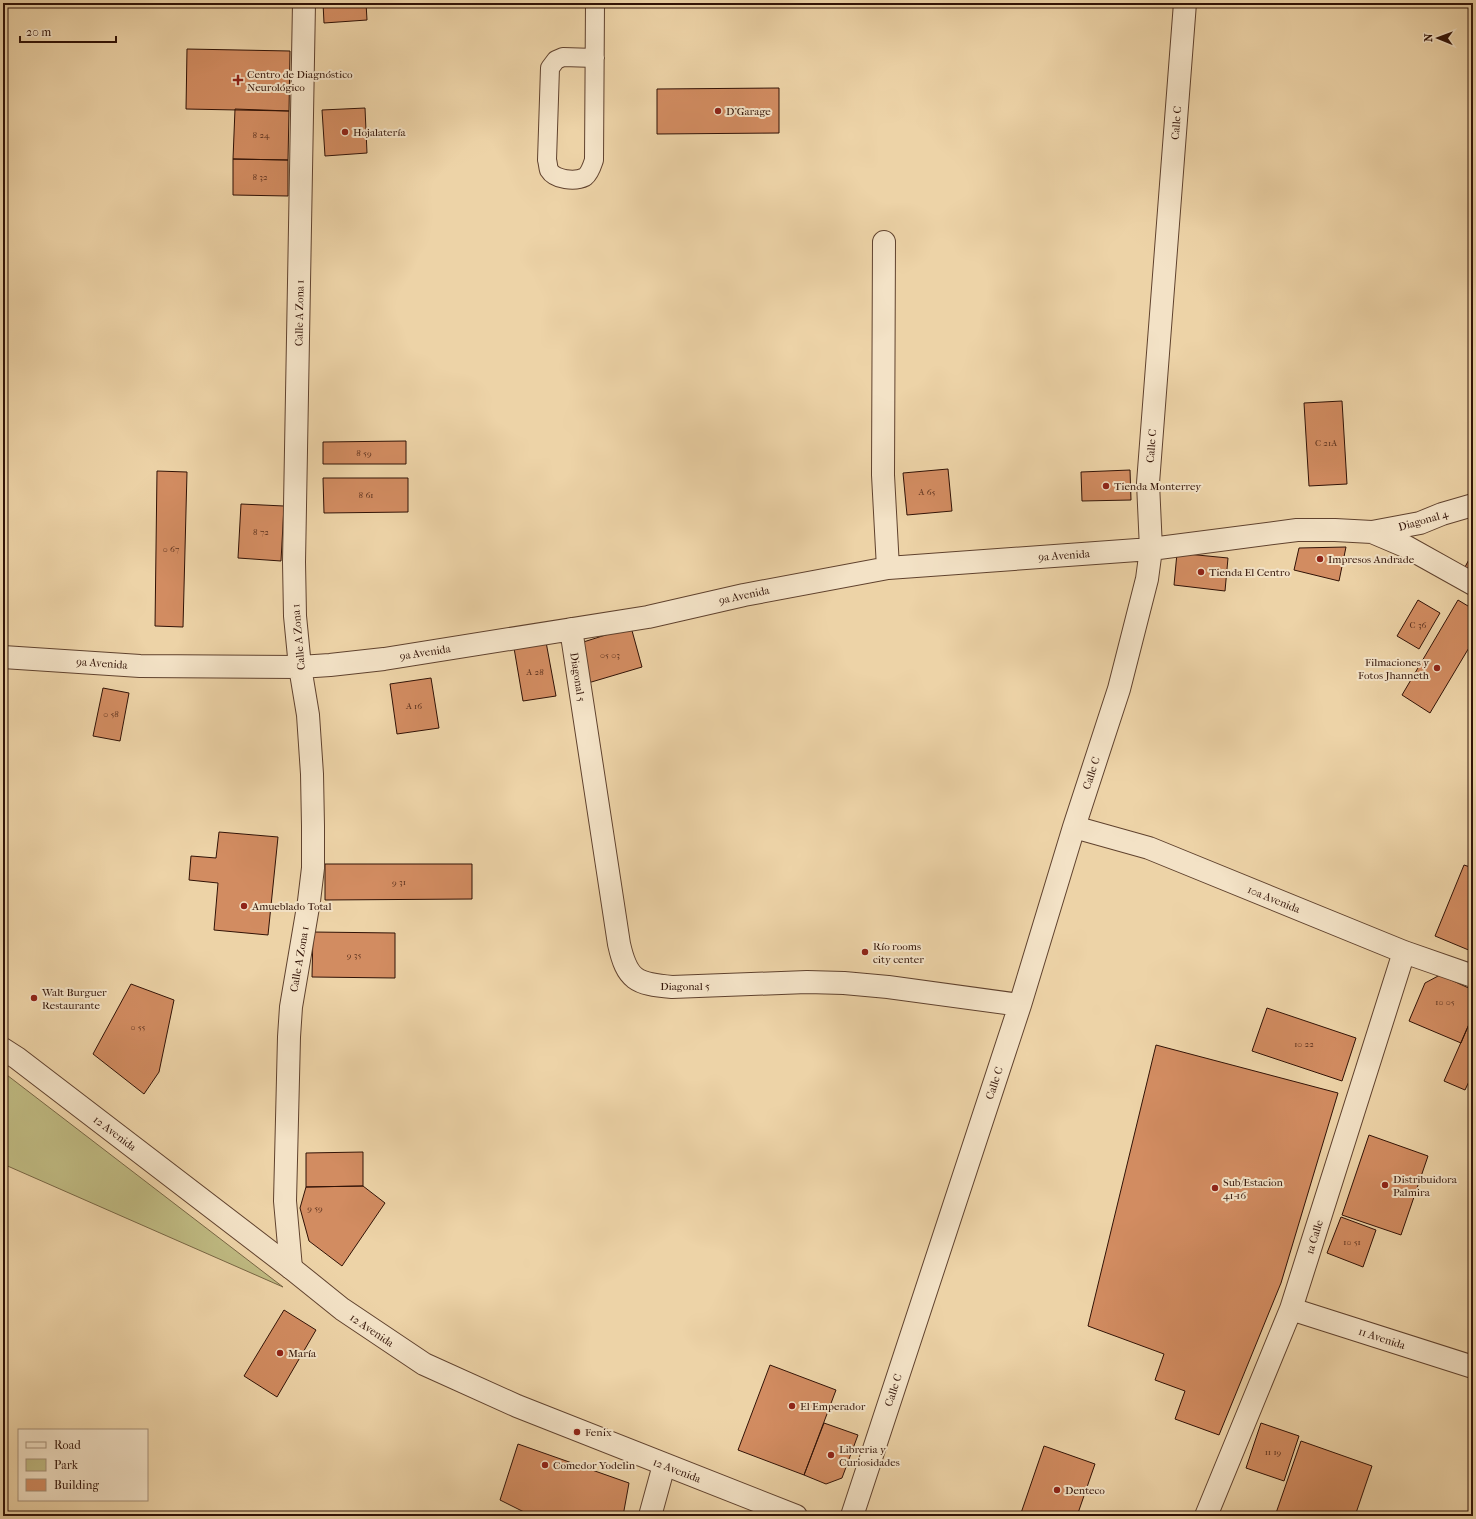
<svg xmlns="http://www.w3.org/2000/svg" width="1476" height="1519" font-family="'IM FELL French Canon',serif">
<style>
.green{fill:#bfba82;stroke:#786644}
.building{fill:#d28c61;stroke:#311206}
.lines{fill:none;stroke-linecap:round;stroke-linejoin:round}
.service-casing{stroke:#60422e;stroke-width:20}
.minor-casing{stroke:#60422e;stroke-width:24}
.tertiary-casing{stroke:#60422e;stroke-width:24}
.service{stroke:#f3e2c6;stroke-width:18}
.minor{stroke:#f3e2c6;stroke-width:22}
.tertiary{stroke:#f3e2c6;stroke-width:22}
.poi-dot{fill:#8f2418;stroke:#f3e2c6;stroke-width:1.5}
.labels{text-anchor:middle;stroke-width:4;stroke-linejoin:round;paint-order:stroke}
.number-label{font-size:9px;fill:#59301d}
.poi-label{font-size:11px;fill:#311206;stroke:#f3e2c6;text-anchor:start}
.street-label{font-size:11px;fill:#311206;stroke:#f3e2c6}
</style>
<rect width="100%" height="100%" fill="#edd3a7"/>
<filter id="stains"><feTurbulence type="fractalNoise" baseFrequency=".005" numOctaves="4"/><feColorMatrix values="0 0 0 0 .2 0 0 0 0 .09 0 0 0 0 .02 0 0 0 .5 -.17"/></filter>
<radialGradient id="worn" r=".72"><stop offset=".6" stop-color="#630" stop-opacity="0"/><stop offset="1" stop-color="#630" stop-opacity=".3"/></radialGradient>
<path class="green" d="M3 1072 283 1287 3 1164Z"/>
<path class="building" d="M323 3H366L367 20 324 23Z
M187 49 290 51 289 111 186 109Z
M779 88V133L657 134V89Z
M365 108 367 153 325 156 322 110Z
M235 109 289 111 288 160 233 159Z
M233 159 288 160V196L233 195Z
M1342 401 1347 484 1309 486 1304 403Z
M406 441V464H323V442Z
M948 469 952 511 907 515 903 473Z
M1130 470 1131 500 1082 501 1081 472Z
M157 471 187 472 183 627 155 626Z
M323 478H408V512L324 513Z
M241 504 284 506 281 561 238 558Z
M1346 547 1339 581 1294 570 1299 548Z
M1473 552V571L1465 567Z
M1177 553 1228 558 1225 591 1174 585Z
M1418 600 1440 613 1419 649 1397 636Z
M1458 600 1473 609V641L1430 713 1402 695Z
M631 627 642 667 588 683 577 644Z
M546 642 556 696 523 701 514 648Z
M431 678 439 728 397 734 390 684Z
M103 688 129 693 120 741 93 736Z
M219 832 278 837 268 935 214 930 218 883 189 880 191 856 216 858Z
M325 864H472V899L325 900Z
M1464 865 1473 868V947L1471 951 1435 936Z
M313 932 395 933V978L312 977Z
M1440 975 1473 990V1015L1461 1043 1409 1021 1425 983Z
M131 984 174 1000 159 1072 144 1094 93 1054Z
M1267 1008 1356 1038 1342 1081 1252 1051Z
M1473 1015V1073L1465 1090 1444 1081Z
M1156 1045 1338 1093 1281 1283 1219 1435 1175 1419 1185 1391 1155 1380 1164 1354 1088 1326Z
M1369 1135 1428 1156 1401 1235 1342 1215Z
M363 1152V1186L306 1187V1153Z
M363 1186 385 1203 342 1266 309 1241 300 1208 306 1187Z
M1341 1217 1376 1230 1363 1267 1327 1253Z
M284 1310 316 1330 277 1397 244 1376Z
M770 1365 836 1390 804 1475 738 1450Z
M824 1423 858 1435 842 1478 826 1484 804 1475Z
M1261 1423 1299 1436 1284 1481 1246 1468Z
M1301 1441 1372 1466 1355 1516H1275Z
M518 1444 629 1483 623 1516H532L500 1500Z
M1044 1446 1095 1464 1077 1516H1020Z"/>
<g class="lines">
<defs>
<path id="service" d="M595 58 563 57 556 60 550 68 547 160C548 163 548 167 549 170 555 180 575 182 585 177 590 173 592 166 594 160L595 3"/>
<path id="minor" d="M884 242 883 475 888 568
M1372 532 1420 523 1442 514 1473 505
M571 629 619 944C627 980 636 984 672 987L807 982 844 983 888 987 1020 1005
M3 657 140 666 300 667 330 665 384 659 648 617 744 595 888 568 1151 549 1297 530H1335L1372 532 1405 546 1473 584
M1074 827 1149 848 1404 952 1473 976
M291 1268 285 1201 289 1037 291 1007 309 901 313 868V826L312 774 308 715 300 667 295 616 294 562 304 3
M1291 1309 1473 1367
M650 1516 664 1465
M852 1516 1020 1005 1074 827 1119 689 1147 579 1151 549 1148 483 1185 3
M1206 1516 1291 1309 1404 952"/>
<path id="tertiary" d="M3 1049 17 1058 291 1268 342 1309 424 1364 517 1406 796 1516"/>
</defs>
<use href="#service" class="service-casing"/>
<use href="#minor" class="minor-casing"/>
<use href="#tertiary" class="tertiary-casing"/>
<use href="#service" class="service"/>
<use href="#minor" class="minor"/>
<use href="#tertiary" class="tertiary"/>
</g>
<g class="poi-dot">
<path d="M236 74h4v4h4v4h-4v4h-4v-4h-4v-4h4z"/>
<circle cx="718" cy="111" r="4"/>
<circle cx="345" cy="132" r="4"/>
<circle cx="1106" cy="486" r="4"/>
<circle cx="1320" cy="559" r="4"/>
<circle cx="1201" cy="572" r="4"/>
<circle cx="1437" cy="668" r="4"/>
<circle cx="244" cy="906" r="4"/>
<circle cx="865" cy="952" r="4"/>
<circle cx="34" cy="998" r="4"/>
<circle cx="1385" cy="1185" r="4"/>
<circle cx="1215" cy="1188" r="4"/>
<circle cx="280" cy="1353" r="4"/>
<circle cx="792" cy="1406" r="4"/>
<circle cx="577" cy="1432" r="4"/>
<circle cx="831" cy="1455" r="4"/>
<circle cx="545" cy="1465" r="4"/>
<circle cx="1057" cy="1490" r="4"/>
</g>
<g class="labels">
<g class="number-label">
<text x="261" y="138">8-24</text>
<text x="260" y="180">8-32</text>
<text x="1326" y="446">C-21A</text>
<text x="364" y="456">8-59</text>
<text x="927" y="495">A-65</text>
<text x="366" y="498">8-61</text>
<text x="261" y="535">8-72</text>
<text x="171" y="552">0-67</text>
<text x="1418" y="628">C-36</text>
<text x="610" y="658">05-03</text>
<text x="535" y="675">A-28</text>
<text x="414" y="709">A-16</text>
<text x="111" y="717">0-58</text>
<text x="399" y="885">9-31</text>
<text x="354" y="958">9-35</text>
<text x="1445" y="1005">10-05</text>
<text x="138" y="1030">0-55</text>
<text x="1304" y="1047">10-22</text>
<text x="315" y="1211">9-59</text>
<text x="1352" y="1245">10-51</text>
<text x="1273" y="1455">11-19</text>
</g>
<g class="poi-label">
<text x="247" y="78">Centro de Diagnóstico<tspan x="247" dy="13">Neurológico</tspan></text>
<text x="726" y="115">D'Garage</text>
<text x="353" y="136">Hojalatería</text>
<text x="1114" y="490">Tienda Monterrey</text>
<text x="1328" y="563">Impresos Andrade</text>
<text x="1209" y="576">Tienda El Centro</text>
<text x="1429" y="666" text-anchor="end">Filmaciones y<tspan x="1429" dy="13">Fotos Jhanneth</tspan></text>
<text x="252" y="910">Amueblado Total</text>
<text x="873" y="950">Río rooms<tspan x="873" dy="13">city center</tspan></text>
<text x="42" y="996">Walt Burguer<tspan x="42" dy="13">Restaurante</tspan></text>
<text x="1393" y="1183">Distribuidora<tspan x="1393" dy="13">Palmira</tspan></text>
<text x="1223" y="1186">Sub/Estacion<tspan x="1223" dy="13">41-16</tspan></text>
<text x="288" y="1357">María</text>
<text x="800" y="1410">El Emperador</text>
<text x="585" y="1436">Fenix</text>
<text x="839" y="1453">Libreria y<tspan x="839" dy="13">Curiosidades</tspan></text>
<text x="553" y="1469">Comedor Yodelin</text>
<text x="1065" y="1494">Denteco</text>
</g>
<g class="street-label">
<text transform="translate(1176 123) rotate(-86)" y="4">Calle C</text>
<text transform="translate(299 313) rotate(-89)" y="4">Calle A Zona 1</text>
<text transform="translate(1151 446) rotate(-86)" y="4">Calle C</text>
<text transform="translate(1423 520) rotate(-16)" y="4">Diagonal 4</text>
<text transform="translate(1064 555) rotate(-4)" y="4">9a Avenida</text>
<text transform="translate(744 595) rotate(-12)" y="4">9a Avenida</text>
<text transform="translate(298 637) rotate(-95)" y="4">Calle A Zona 1</text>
<text transform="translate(425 652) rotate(-9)" y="4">9a Avenida</text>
<text transform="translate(102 663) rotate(4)" y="4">9a Avenida</text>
<text transform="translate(578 677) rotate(81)" y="4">Diagonal 5</text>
<text transform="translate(1091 773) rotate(-72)" y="4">Calle C</text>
<text transform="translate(1274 899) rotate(22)" y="4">10a Avenida</text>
<text transform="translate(299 959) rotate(-80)" y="4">Calle A Zona 1</text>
<text x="685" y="990">Diagonal 5</text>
<text transform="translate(994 1083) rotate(-72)" y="4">Calle C</text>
<text transform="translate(115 1133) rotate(37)" y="4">12 Avenida</text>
<text transform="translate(1314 1237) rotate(-73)" y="4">1a Calle</text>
<text transform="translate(372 1330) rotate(34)" y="4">12 Avenida</text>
<text transform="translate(1382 1338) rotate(18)" y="4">11 Avenida</text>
<text transform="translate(893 1390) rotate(-72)" y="4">Calle C</text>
<text transform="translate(677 1470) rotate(21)" y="4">12 Avenida</text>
</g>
</g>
<rect width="1476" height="1519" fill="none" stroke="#edd3a7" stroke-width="16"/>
<rect x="4" y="4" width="1468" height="1511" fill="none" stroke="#311206" stroke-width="2"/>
<rect x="8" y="8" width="1460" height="1503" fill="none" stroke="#311206"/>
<rect x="18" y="1429" width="130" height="72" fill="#f3e2c6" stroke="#a58f79"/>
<rect x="26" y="1442" width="20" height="6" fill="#f3e2c6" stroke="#a58f79"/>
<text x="54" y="1449" font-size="12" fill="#311206">Road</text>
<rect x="26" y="1459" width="20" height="12" fill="#bfba82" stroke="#a58f79"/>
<text x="54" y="1469" font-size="12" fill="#311206">Park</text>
<rect x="26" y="1479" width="20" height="12" fill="#d28c61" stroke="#a58f79"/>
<text x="54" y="1489" font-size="12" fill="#311206">Building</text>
<g transform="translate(1438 38) rotate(271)" stroke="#f3e2c6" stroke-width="3" paint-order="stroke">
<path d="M0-3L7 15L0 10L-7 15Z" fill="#311206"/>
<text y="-6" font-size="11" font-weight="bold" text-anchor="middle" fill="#311206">N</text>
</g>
<path d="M20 36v6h96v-6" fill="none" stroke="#311206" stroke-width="2"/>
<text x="26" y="36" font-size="12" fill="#311206" stroke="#f3e2c6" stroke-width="3" paint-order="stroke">20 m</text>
<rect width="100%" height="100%" filter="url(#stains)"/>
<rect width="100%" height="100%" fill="url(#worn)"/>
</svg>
